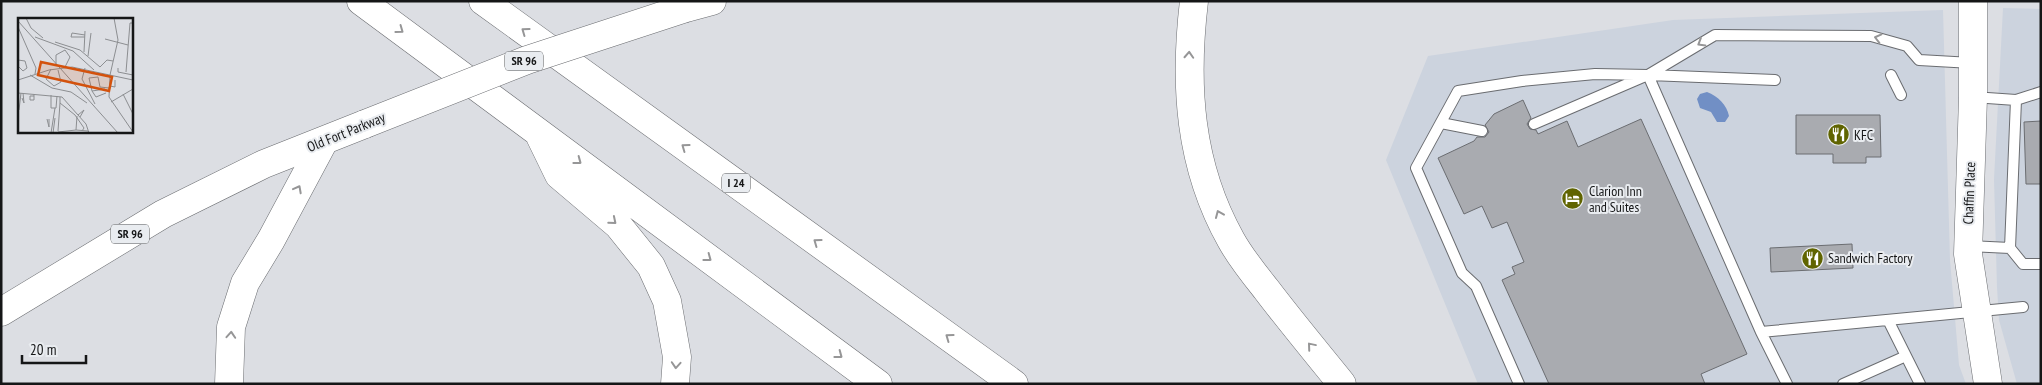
<svg xmlns="http://www.w3.org/2000/svg" width="2042" height="385" font-family="'PT Sans Narrow',sans-serif">
<style>
.built{fill:#ccd3de}
.water{fill:#718fc5}
.building{fill:#a9abb0;stroke:#6b6d71}
.lines{fill:none;stroke-linecap:round;stroke-linejoin:round}
.lane-casing{stroke:#6a6c70;stroke-width:12}
.secondary-casing{stroke:#6a6c70;stroke-width:29}
.primary-casing{stroke:#6a6c70;stroke-width:29}
.highway-casing{stroke:#6a6c70;stroke-width:29}
.lane{stroke:#fff;stroke-width:10}
.secondary{stroke:#fff;stroke-width:28}
.primary{stroke:#fff;stroke-width:28}
.highway{stroke:#fff;stroke-width:28}
.primary-bridge-casing{stroke:#6a6c70;stroke-width:29;stroke-linecap:butt}
.primary-bridge{stroke:#fff;stroke-width:28}
.oneway{stroke:#969697}
.labels{text-anchor:middle;stroke-width:4;stroke-linejoin:round;paint-order:stroke}
.shield{fill:#e9ecf0;stroke:#555658;stroke-width:1}
.shield-label{font-size:12px;font-weight:bold;fill:#151617}
.street-label{font-size:14px;fill:#151617;stroke:#e9ecf0}
.poi-label{font-size:14px;fill:#151617;stroke:#e9ecf0;text-anchor:start}
.inset-road{fill:none;stroke:#8c8e91;stroke-width:1}
.view{fill:#d3520d;fill-opacity:0.15;stroke:#d3520d;stroke-width:2.5}
.inset-edge{fill:none;stroke:#151617;stroke-width:2.5}
</style>
<rect width="100%" height="100%" fill="#dcdee3"/>
<path class="built" d="M2003 8 2041 9V384H2017L1999 320 1997 287 1994 179Z
M1943 10 1950 260 1959 365 1966 384H1478L1386 160 1428 56 1673 20Z"/>
<path class="water" d="M1707 92C1718 96 1727 105 1729 116L1725 122H1717L1711 112 1700 108 1697 99 1700 94Z"/>
<path class="building" d="M1523 100 1531 118 1527 124 1530 129 1536 130 1538 134 1567 121 1578 147 1641 119 1747 354 1701 374 1705 384H1549L1502 280 1515 274 1512 267 1524 262 1507 222 1492 228 1482 206 1464 214 1438 158 1474 141 1477 137H1485L1489 132 1485 125 1494 114Z
M1796 115H1880L1881 157H1866V163H1833V154H1796Z
M2041 121V184H2026L2024 122Z
M1852 244 1853 268 1771 272 1770 248Z"/>
<g class="lines">
<defs>
<path id="lane" d="M1649 75 1775 80
M1891 75 1901 95
M1973 97 2016 100 2041 92
M2016 100 2010 248 2023 264H2041
M1441 123 1482 131
M1534 124 1648 75 1715 35 1871 36 1907 46 1919 60 1972 63
M1969 246 2010 248
M1888 320 1920 384
M1761 332 1787 384
M1519 384 1476 286 1462 273 1416 168 1458 91 1522 81 1595 74 1648 75 1761 332 2023 307
M1843 384 1906 356"/>
<path id="secondary" d="M1973 1V97L1968 254 1988 384"/>
<path id="primary" d="M686 8 712 1
M1 312 163 214 264 164 365 124"/>
<path id="highway" d="M361 1 878 384
M483 1 1014 384
M1194 1C1184 85 1189 165 1231 240 1241 258 1254 274 1266 289 1291 322 1317 353 1342 384
M540 136 559 175 618 225 651 266 667 301 677 357 675 384
M229 384 231 327 245 283 271 240 324 141"/>
</defs>
<use href="#lane" class="lane-casing"/>
<use href="#secondary" class="secondary-casing"/>
<use href="#primary" class="primary-casing"/>
<use href="#highway" class="highway-casing"/>
<use href="#lane" class="lane"/>
<use href="#secondary" class="secondary"/>
<use href="#primary" class="primary"/>
<use href="#highway" class="highway"/>
<defs>
<path id="primary-bridge" d="M365 124 527 60 686 8"/>
</defs>
<use href="#primary-bridge" class="primary-bridge-casing"/>
<use href="#primary-bridge" class="primary-bridge"/>
</g>
<defs><path id="oneway-chevron" d="M-2-3.5L2.5 0L-2 3.5" fill="none" stroke-width="1.6" stroke-linecap="round" stroke-linejoin="round" transform="scale(1.25)"/></defs>
<g class="oneway">
<use href="#oneway-chevron" transform="translate(400 30) rotate(36)"/>
<use href="#oneway-chevron" transform="translate(525 31) rotate(-144)"/>
<use href="#oneway-chevron" transform="translate(1878 38) rotate(-166)"/>
<use href="#oneway-chevron" transform="translate(1701 43) rotate(149)"/>
<use href="#oneway-chevron" transform="translate(1189 55) rotate(-87)"/>
<use href="#oneway-chevron" transform="translate(685 147) rotate(-144)"/>
<use href="#oneway-chevron" transform="translate(578 161) rotate(37)"/>
<use href="#oneway-chevron" transform="translate(298 189) rotate(-62)"/>
<use href="#oneway-chevron" transform="translate(1219 214) rotate(-113)"/>
<use href="#oneway-chevron" transform="translate(613 221) rotate(40)"/>
<use href="#oneway-chevron" transform="translate(817 242) rotate(-144)"/>
<use href="#oneway-chevron" transform="translate(708 258) rotate(37)"/>
<use href="#oneway-chevron" transform="translate(231 335) rotate(-86)"/>
<use href="#oneway-chevron" transform="translate(949 337) rotate(-144)"/>
<use href="#oneway-chevron" transform="translate(1311 346) rotate(-130)"/>
<use href="#oneway-chevron" transform="translate(839 355) rotate(37)"/>
<use href="#oneway-chevron" transform="translate(676 365) rotate(94)"/>
</g>
<defs>
<symbol id="restaurant-disc" viewBox="-11 -11 22 22"><circle r="9.5" fill="#606400" stroke="#e9ecf0"/><path d="M-5-6h1v4h1v-4h1v4h1v-4h1v5L-1.5 .5V6h-2V.5L-5-1ZM5-6V6H3V1.5H1.5Q1.5-4 5-6Z" fill="#fff"/></symbol>
<symbol id="hotel-disc" viewBox="-11 -11 22 22"><circle r="9.5" fill="#606400" stroke="#e9ecf0"/><path d="M-6-4.5h1.5V1H6V5H4.5V3h-9V5H-6ZM-4 0a1.8 1.8 0 1 1 3.6 0ZM.5 0V-2.5h3Q6-2.5 6 0Z" fill="#fff"/></symbol>
</defs>
<g fill-rule="evenodd">
<use href="#restaurant-disc" x="1826" y="122" width="25" height="25"/>
<use href="#hotel-disc" x="1560" y="186" width="25" height="25"/>
<use href="#restaurant-disc" x="1800" y="246" width="25" height="25"/>
</g>
<g class="labels">
<g class="shield">
<rect x="505" y="51.5" width="38" height="19" rx="4"/>
<rect x="722" y="173.5" width="28" height="19" rx="4"/>
<rect x="111" y="224.5" width="38" height="19" rx="4"/>
</g>
<g class="shield-label">
<text x="524" y="65">SR 96</text>
<text x="736" y="187">I 24</text>
<text x="130" y="238">SR 96</text>
</g>
<g class="street-label">
<text transform="translate(346 132) rotate(-22)" y="5">Old Fort Parkway</text>
<text transform="translate(1969 193) rotate(-88)" y="5">Chaffin Place</text>
</g>
<g class="poi-label">
<text x="1854" y="140">KFC</text>
<text x="1589" y="196">Clarion Inn<tspan x="1589" dy="16">and Suites</tspan></text>
<text x="1828" y="263">Sandwich Factory</text>
</g>
</g>
<g transform="translate(18 18)">
<rect width="115" height="115" fill="#dcdee3"/>
<path class="inset-road" d="M8 0 13 10 25 20M0 3 100 115M0 9 18 50 17 56M17 19 55 33 76 52M67 19H53L54 15 67 17M87 21 110 27M37 24 62 32 82 49 89 42 95 43M66 34 67 13M70 38 73 15M0 42 7 43 9 50 5 53 0 48M38 46V37L47 32 52 39 47 49M67 50 64 61 77 86M100 50V54L115 57M33 51 28 61 36 68 43 64 40 52M108 54 112 5H115M12 57 34 70 53 74 69 85M92 57 91 79 115 114M92 57 100 22 96 0M0 62 31 52 54 49 115 62M92 65V68L97 69V62M87 71 74 73 71 60 80 59 82 69 91 70M74 73 78 79 88 75M0 75 44 79 68 106 71 115M105 76 115 96M33 77V90H38L39 78M16 78H12V82H16V76M42 79V85L57 97 66 110 64 113M4 80 6 85 5 75M93 84 115 71M1 92 3 75M60 97 66 92 62 99M59 98 58 112 70 113M29 101 31 109V101M40 113 42 85M40 114 58 112M33 115 37 90M35 115 37 100"/>
<path class="view" d="M23 44 94 59 91 73 20 57Z"/>
<rect width="115" height="115" class="inset-edge"/>
</g>
<rect width="2042" height="385" fill="none" stroke="#151617" stroke-width="5"/>
<path d="M22 355v8h64v-8" fill="none" stroke="#151617" stroke-width="2.5"/>
<text x="30" y="355" font-size="15" fill="#151617" stroke="#e9ecf0" stroke-width="4" paint-order="stroke">20 m</text>
</svg>
